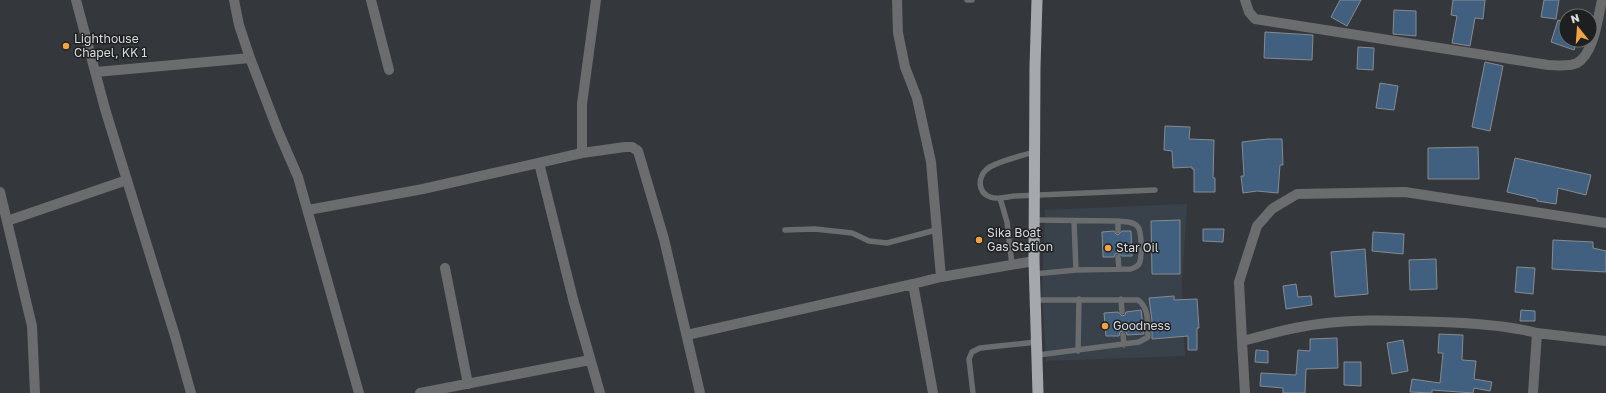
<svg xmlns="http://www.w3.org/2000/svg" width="1606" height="393" font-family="'Golos Text',sans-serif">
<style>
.built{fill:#39414a}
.building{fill:#41607f;stroke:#878b8f}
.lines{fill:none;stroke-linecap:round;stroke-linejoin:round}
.service{stroke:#6a6c6e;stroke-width:5.5}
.minor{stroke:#6a6c6e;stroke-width:10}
.trunk{stroke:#a5a9ae;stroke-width:11}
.poi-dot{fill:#f3a442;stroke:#1e1f21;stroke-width:1.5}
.labels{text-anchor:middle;stroke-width:3;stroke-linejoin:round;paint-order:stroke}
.poi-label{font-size:12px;fill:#dadddf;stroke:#1e1f21;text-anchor:start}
</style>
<rect width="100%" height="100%" fill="#34383c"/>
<path class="built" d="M1187 204 1182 284 1185 356 1046 361 1042 291 1045 210Z"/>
<path class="building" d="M1340 0H1361L1347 26 1331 17Z
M1453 0H1485L1483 19 1475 18 1470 46 1452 43 1457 16 1451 15Z
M1544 0H1559L1556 19 1541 17Z
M1394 10 1416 11V36L1393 34Z
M1558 20 1566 23V40H1578L1574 50 1551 42Z
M1265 32 1313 35 1312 60 1264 58Z
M1358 47 1374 48 1373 70 1357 69Z
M1485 62 1503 66 1490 131 1472 127Z
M1380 83 1398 86 1394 110 1376 108Z
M1165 126 1190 127 1189 139 1214 140 1213 178H1215V192H1194V169H1192V167L1173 168 1172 151 1164 150Z
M1268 139H1282L1283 165H1280L1278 193 1257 191 1243 193 1241 176H1244L1242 142Z
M1478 147 1479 179H1428V148Z
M1515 158 1591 175 1586 195 1558 188 1556 204 1537 201V199L1507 192Z
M1180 220V274H1152L1151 221Z
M1203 229H1224L1223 242 1203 241Z
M1114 231 1116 234 1118 235 1122 231H1131L1132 256H1122L1118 253 1115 254 1114 257H1103L1102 232Z
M1373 232 1404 234 1403 254 1372 251Z
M1553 240 1593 242V248L1606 251V272L1552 269Z
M1365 249 1368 294 1335 297 1331 252Z
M1436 259 1437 289 1410 290 1409 260Z
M1517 267 1535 268 1533 294 1515 292Z
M1296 284 1298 297 1311 296 1312 305 1286 309 1283 286Z
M1174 296V300L1197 299 1199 328H1197V350H1188V336L1152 339V321L1149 298Z
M1141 310 1144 334 1127 335 1126 332 1123 331 1120 332 1119 336H1106L1104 313 1118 312 1122 316 1125 315 1126 312Z
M1521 310 1535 311V321H1520Z
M1439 334 1463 335 1462 360 1476 361 1474 379 1492 382 1490 391 1474 388 1473 393 1432 390V393L1410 392 1412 379 1440 383 1443 353H1438Z
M1337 338 1338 368 1306 369 1305 393H1283V388L1260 386 1261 373 1296 375 1298 350 1310 351V339Z
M1403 340 1408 371 1392 374 1387 343Z
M1256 350 1268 351V363L1255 362Z
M1344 362H1361V386L1344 385Z"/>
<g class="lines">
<path class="service" d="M967 0H972
M1034 152C1022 156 997 161 987 169 978 177 977 192 990 197 998 200 1006 197 1014 196L1155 190
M1000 198 1007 222 1012 265
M1034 220 1118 221C1125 222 1134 221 1138 227 1142 232 1142 259 1139 264 1137 267 1134 268 1131 269L1076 270 1034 274
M1074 221 1076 270
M1118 221V231
M785 230 815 229 852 233 869 241 887 243 936 230
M1118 257 1119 269
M1121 299 1122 312
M1035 300H1138C1150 309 1147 323 1148 337L1139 342 1038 355
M1123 335 1124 345
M1078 351 1079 299
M973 393 969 359 972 352 980 348 1037 342"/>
<path class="minor" d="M76 0 105 109 175 336 191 393
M234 0 239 25 250 58 278 131 298 177 359 393
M371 0 389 70
M897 0 898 33 905 67 917 98 931 162 941 277
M1245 0 1249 12 1255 19 1548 65C1556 65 1569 67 1577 63 1594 54 1598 17 1602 0
M96 72 250 58
M582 153V104L596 0
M539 163 573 299 600 393
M0 192 32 326 35 393
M308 210 423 189 582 153 625 147H632L638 151 664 239 700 393
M7 221 127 180
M445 268 468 384
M913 284 933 393
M687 335 913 284 941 277 1034 261
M1242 341 1239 282 1257 226 1272 209 1297 194 1405 192 1606 223
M420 393 590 360
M1245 393 1242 341C1260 337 1278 331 1295 328 1342 318 1393 320 1441 322 1473 323 1505 325 1537 333
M1533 393 1537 333 1606 341"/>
<path class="trunk" d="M1037 0 1035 67 1034 261 1038 393"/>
</g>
<g class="poi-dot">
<circle cx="66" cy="46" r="4"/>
<circle cx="979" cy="240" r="4"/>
<circle cx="1108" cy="248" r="4"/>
<circle cx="1105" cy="326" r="4"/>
</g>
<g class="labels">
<g class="poi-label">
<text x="74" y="43">Lighthouse<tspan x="74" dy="14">Chapel, KK 1</tspan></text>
<text x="987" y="237">Sika Boat<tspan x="987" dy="14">Gas Station</tspan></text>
<text x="1116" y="252">Star Oil</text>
<text x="1113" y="330">Goodness</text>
</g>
</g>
<g transform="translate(1578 28) rotate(343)"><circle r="19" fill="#1e1f21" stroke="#696b6d"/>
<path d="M0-3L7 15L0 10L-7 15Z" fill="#f3a442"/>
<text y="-6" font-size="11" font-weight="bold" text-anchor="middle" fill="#dadddf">N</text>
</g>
</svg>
